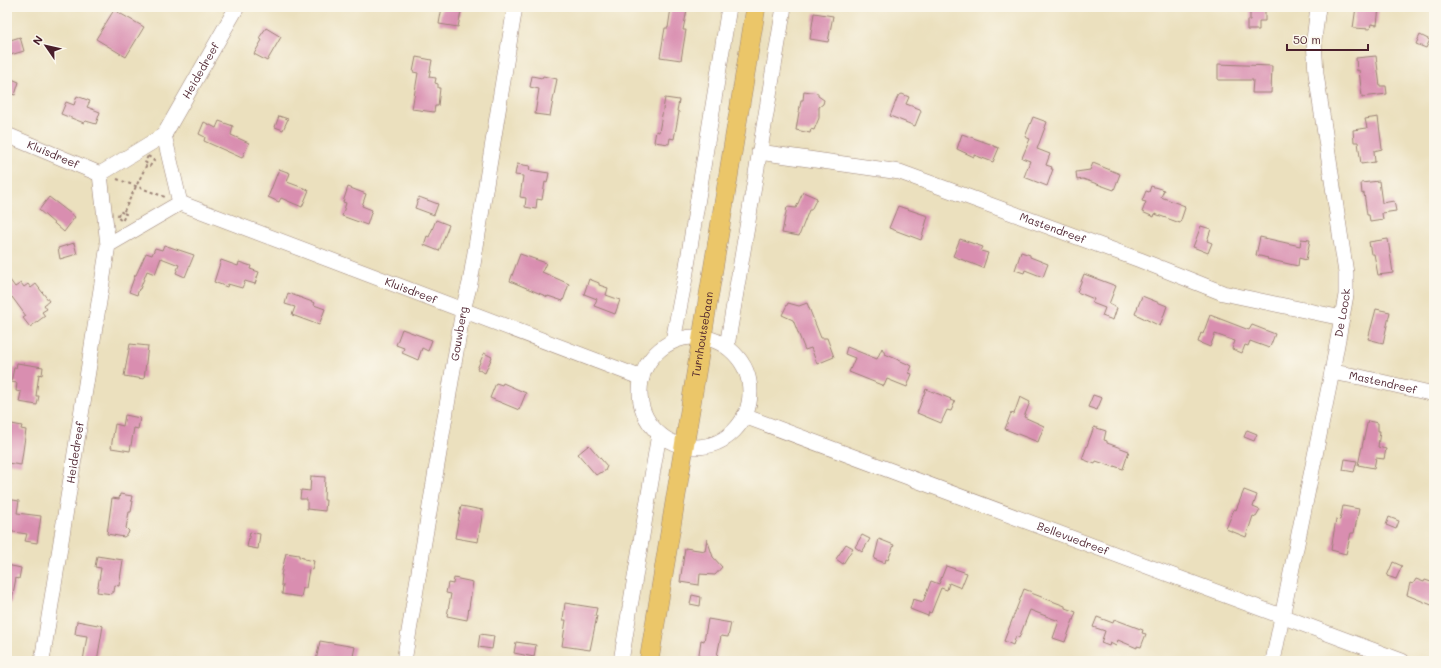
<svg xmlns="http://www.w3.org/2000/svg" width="1441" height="668" font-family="Mali,sans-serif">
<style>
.building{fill:#d98eb0}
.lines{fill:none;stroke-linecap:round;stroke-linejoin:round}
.minor-casing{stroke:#9a8074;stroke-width:16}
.major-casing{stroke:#9a8074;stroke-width:20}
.path{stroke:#9a8074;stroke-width:2;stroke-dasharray:3 3;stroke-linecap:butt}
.minor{stroke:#fff;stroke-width:15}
.major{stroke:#ebc669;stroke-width:19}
.labels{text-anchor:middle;stroke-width:3;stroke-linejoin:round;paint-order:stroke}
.street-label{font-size:11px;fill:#4a1f2b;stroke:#fbf7ec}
</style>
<rect width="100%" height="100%" fill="#fbf7ec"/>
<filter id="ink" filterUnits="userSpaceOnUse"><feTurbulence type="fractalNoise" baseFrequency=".025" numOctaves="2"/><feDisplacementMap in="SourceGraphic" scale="8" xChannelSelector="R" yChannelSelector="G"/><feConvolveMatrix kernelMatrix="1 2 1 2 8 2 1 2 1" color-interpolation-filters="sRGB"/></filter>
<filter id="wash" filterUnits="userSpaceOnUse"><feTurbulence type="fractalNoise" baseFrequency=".012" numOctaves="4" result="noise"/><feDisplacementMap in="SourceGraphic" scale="16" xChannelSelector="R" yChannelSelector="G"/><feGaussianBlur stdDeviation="0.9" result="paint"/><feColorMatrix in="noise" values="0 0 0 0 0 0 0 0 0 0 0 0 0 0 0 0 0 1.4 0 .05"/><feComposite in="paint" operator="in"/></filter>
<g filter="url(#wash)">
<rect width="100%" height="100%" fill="#ebe0be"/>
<g id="blocks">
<path class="building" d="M442 7H462L458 27 439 24Z
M1250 7H1265V21H1259V30H1247V20H1250Z
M1356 7H1379L1377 25 1371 24 1370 29 1353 28Z
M671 8 687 10 683 30H686L681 60 660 57 665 28H668Z
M114 10 144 27 126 57 96 39Z
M814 13 833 16 828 42 810 39Z
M266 28 281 37 267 61 254 54 262 40 259 38Z
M1420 35 1430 40 1426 48 1416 44Z
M20 37 24 51 7 56V41Z
M1376 56 1380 86H1386L1387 94 1362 97 1359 70 1357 71 1356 58Z
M416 57 432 60 429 77 436 78 435 83 438 84V88H440L438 106H435L434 112 412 109 418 73 413 72Z
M1218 64 1272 66 1271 93H1252L1253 80H1218Z
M532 76 542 78 543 76 557 79 550 116 535 114 539 89 530 87Z
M7 77 19 82 15 95 7 92Z
M804 91 818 93V96L824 100 823 104 819 107V118L814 130 811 129 810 133 796 130 801 100H803Z
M902 94 909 97 906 104 920 109 921 111 915 126 890 116 898 96Z
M77 96 90 101 87 107 100 112 96 124 86 121 84 123 61 114 66 102 74 105Z
M665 98 679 100 677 111 679 112 674 139 670 138 669 144 654 142 656 131 659 132Z
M279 116 288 119 283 130 275 127Z
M1033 117 1047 122 1037 149 1050 154 1046 165 1052 167 1051 169H1053L1047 186 1024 177 1030 161 1022 158 1030 139 1025 137Z
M1378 117 1382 149 1374 151 1375 162 1361 164 1358 142H1354L1353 130 1367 128 1365 119Z
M219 121 233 126 231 135 249 143 242 158 204 141 205 137 199 134 204 122 216 128Z
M962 134 993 145V146L999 148 993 162 974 155V157L957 149Z
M1093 163 1120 174 1114 190 1083 179 1077 180 1076 172 1090 170Z
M517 164 530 166 529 170 549 173 547 183 545 182 542 200 537 199 536 209 525 207 526 198 520 197 523 176 515 175Z
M279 169 290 173 287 182 309 190 302 207 281 198 279 202 268 197Z
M1379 181 1382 203 1394 201 1396 211 1382 213 1383 220 1370 222 1369 215H1367L1364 193 1362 194 1361 183Z
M1151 186 1164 190 1161 197 1185 206 1184 207 1185 208 1180 223 1155 214 1154 217 1142 212 1146 202 1142 201 1146 191 1149 192Z
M348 187 366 194 362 206 372 210 367 225 342 216 346 203 343 202Z
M803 192 817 198 811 210H809L799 236 782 233 787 207 796 208Z
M49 197 75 217 64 232 39 210Z
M419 197 438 204 434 215 415 208Z
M898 206 928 216 921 240 889 228Z
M436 220 449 225 439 251 424 245 427 236 429 237Z
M1201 226 1211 229 1207 241 1212 243 1208 253 1193 247Z
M1260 237 1300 246 1301 239 1310 240 1306 260 1299 258 1298 266 1267 259 1268 258 1256 255Z
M960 239 983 247 981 251 988 253 983 268 953 256Z
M1388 239 1393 273 1378 275 1374 254H1371L1369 242Z
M74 243 77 254 60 259 58 248Z
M164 245 194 255 185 277 176 273 179 265 161 258 155 274 147 271 140 289H139L137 295 129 292 135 275H136L146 253 152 255 155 248 162 250Z
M1021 252 1030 255V257L1048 264 1043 277 1025 270 1024 273 1015 270Z
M520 254 546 263 542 272 569 284 563 301 548 296V297L510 281Z
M221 260 238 266 239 262 251 266 250 269 259 272 255 284 245 281 242 288 228 284 227 287 214 282Z
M1084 274 1116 286 1109 304 1117 308 1113 320 1102 316 1105 308 1092 303 1094 299 1077 292Z
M7 276 15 287 21 283 24 287 28 284 31 288 36 284 49 301 44 305 47 309 42 312 45 316 30 327 23 318 26 316 12 297 7 301Z
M589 279 599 283V285L608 288 606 295 620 300 615 314 594 306 597 299 584 294Z
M288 293 315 303 314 305 325 309 319 325 292 315 295 307 285 304Z
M1142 296 1167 306 1160 326 1135 314Z
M788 303 799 306 807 303 821 338H827L834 357 817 364 811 348 805 350 793 320 782 315Z
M1376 309 1390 312 1383 343 1368 339Z
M1210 315 1249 330 1252 325 1275 334 1270 347 1269 348 1250 341 1248 346 1245 345 1242 353 1232 349 1235 341 1215 334 1210 347 1198 342 1201 333 1203 334Z
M402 329 432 340 428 351 422 348 418 360 402 353 404 348 396 345Z
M130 344 148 346 144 379 124 376Z
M847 347 877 359 882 348 885 354 912 366 909 373 912 374 907 387 887 379 884 386 849 372 855 358 845 354Z
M484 353 492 357 485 373 477 369Z
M17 363 43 367 42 375 39 374 36 396H39L37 405 19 402 21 392 16 391 17 383 11 382 14 368H16Z
M496 383 502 385 503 383 526 393 519 410 490 398Z
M926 389 951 399 950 400 955 402 951 411 947 410 941 423 917 413Z
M1093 395 1102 398 1097 410 1088 407Z
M1020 397 1030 402 1024 417 1044 426 1038 442 1005 429 1011 413 1014 414Z
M125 415 140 418 138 429 134 428 130 451 111 448 115 424 123 426Z
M1368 421 1378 423V431H1380L1378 447 1386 449 1384 459 1376 458 1374 468 1358 465 1367 424Z
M7 423 22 426 21 429 26 430 21 465 7 463Z
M1094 427 1106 431 1104 440 1107 441V443L1129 451 1123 469 1114 466V467L1096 461 1095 464 1082 459Z
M1247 430 1257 434 1254 441 1244 437Z
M589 445 607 466 605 471 599 473 596 475 578 454Z
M1345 459 1357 461 1354 472 1343 470Z
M311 476 325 477 324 500H326L325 511 307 509V499H300L301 490 310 491Z
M1244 490 1257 495 1253 507 1260 510 1256 517 1253 516 1246 537 1226 529 1234 509 1236 510Z
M120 494 132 496 131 501H133L131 512H129L126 528 129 531 128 534 124 537 107 534 112 498 119 499Z
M7 499 19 501 17 513 41 516 37 543 25 541 27 534 7 531Z
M461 506 483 510 478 542 455 538Z
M1343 506 1359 509 1354 533H1351L1346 554 1331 550 1336 519 1340 520Z
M1389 517 1399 521 1396 529 1386 525Z
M250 532 260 534 258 549 247 547Z
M862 535 870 539 862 552 855 547Z
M707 539 713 557 722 567 715 575 700 574 699 585 680 582 685 548 705 551Z
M879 539 894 545 888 560 886 559 885 563 874 559Z
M846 544 853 548 843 564 836 559Z
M286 553 299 555V557L304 558V559L314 561 312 570 309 569 306 588H303L301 597 282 594 283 585H281L282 575H281Z
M97 556 123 560 119 586 115 585 114 592H112V594L97 592 101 568 95 567Z
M1393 562 1402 566 1396 579 1387 576Z
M7 565 21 568 19 579 16 578 11 604 7 603Z
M946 566 967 573 961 588 949 583 947 590 941 588 931 613 929 612 928 616 910 609 913 599 923 602 931 581 939 584Z
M454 578 473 582 467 620 447 616 451 594 446 593 448 583 453 584Z
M1416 579 1424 582 1425 580 1434 583V606L1407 595 1410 583 1413 584Z
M1024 589 1032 592 1031 593 1065 606V608L1076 612 1065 642 1053 638 1059 621 1030 610 1019 638 1016 636 1013 645 1004 641Z
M692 595 701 597 700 606 690 604Z
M565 603 597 608 595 616H597L590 650 562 646 566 620H563Z
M1097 617 1113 623 1114 619 1143 630 1142 633 1146 634 1141 647 1137 646V648L1118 640 1116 646 1110 643 1109 646 1101 643 1105 631 1093 627Z
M708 619 731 623 728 637 721 636 716 661H698L701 640 704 641Z
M77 621 103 626 97 661H83L87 636 75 634Z
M480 634 494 636 492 649 478 647Z
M320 641 355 647 352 661H316Z
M516 642 536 645 534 657 514 653Z"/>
</g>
</g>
<g filter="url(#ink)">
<use href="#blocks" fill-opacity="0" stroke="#9a8074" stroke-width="1"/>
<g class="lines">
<defs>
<g id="minor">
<path id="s1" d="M7 135 100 174"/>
<path id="s2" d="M164 135 237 7"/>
<path id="s3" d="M759 152 900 172 1140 260 1223 293 1342 318"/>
<path id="s4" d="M180 203 642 378"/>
<circle cx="695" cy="392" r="55"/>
<path d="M673 341 685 278 729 7"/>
<path d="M727 346 784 7"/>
<path id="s5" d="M1332 372 1360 377 1434 394"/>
<path id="s6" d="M744 416 1402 661"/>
<path id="s7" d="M42 661 108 245 100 174 164 135 180 203 108 245"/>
<path id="s8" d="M404 661 463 310 470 283 515 7"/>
<path d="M621 661 659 434"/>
<path id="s9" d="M1273 661 1332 372 1346 295V273L1316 74 1314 40 1318 7"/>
</g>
<g id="major">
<path id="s10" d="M649 661 756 7"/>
</g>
</defs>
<use href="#minor" class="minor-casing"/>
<use href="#major" class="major-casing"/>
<path class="path" d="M148 156 154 160 150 166 145 162Z
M117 179 165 197
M123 213 120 211 117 217 122 221 126 214 123 213 147 164
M708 445 710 434"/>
<use href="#minor" class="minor"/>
<use href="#major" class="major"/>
</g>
</g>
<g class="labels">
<g class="street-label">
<text dy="4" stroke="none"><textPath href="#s2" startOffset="74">Heidedreef</textPath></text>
<text dy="4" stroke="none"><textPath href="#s1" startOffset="50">Kluisdreef</textPath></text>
<text dy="4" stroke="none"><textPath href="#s3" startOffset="305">Mastendreef</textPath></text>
<text dy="4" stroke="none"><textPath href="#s4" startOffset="247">Kluisdreef</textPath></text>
<text dy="4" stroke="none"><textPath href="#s9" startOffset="355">De Loock</textPath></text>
<text dy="4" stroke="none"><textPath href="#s8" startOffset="332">Gouwberg</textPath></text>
<text dy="4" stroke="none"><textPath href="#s10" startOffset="331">Turnhoutsebaan</textPath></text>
<text dy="4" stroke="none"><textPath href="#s5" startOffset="52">Mastendreef</textPath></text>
<text dy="4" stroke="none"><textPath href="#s7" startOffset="211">Heidedreef</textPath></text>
<text dy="4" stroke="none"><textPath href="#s6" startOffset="351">Bellevuedreef</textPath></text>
</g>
</g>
<rect width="1441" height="668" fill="none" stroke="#fbf7ec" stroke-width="24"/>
<g transform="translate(46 46) rotate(304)" stroke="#fbf7ec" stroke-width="3" paint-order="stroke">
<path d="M0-3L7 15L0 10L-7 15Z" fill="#4a1f2b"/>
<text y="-6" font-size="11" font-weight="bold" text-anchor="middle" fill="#4a1f2b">N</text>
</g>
<path d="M1287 44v6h81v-6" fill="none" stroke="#4a1f2b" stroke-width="2"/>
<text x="1293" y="44" font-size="12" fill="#4a1f2b" stroke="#fbf7ec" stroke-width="3" paint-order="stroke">50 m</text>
</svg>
